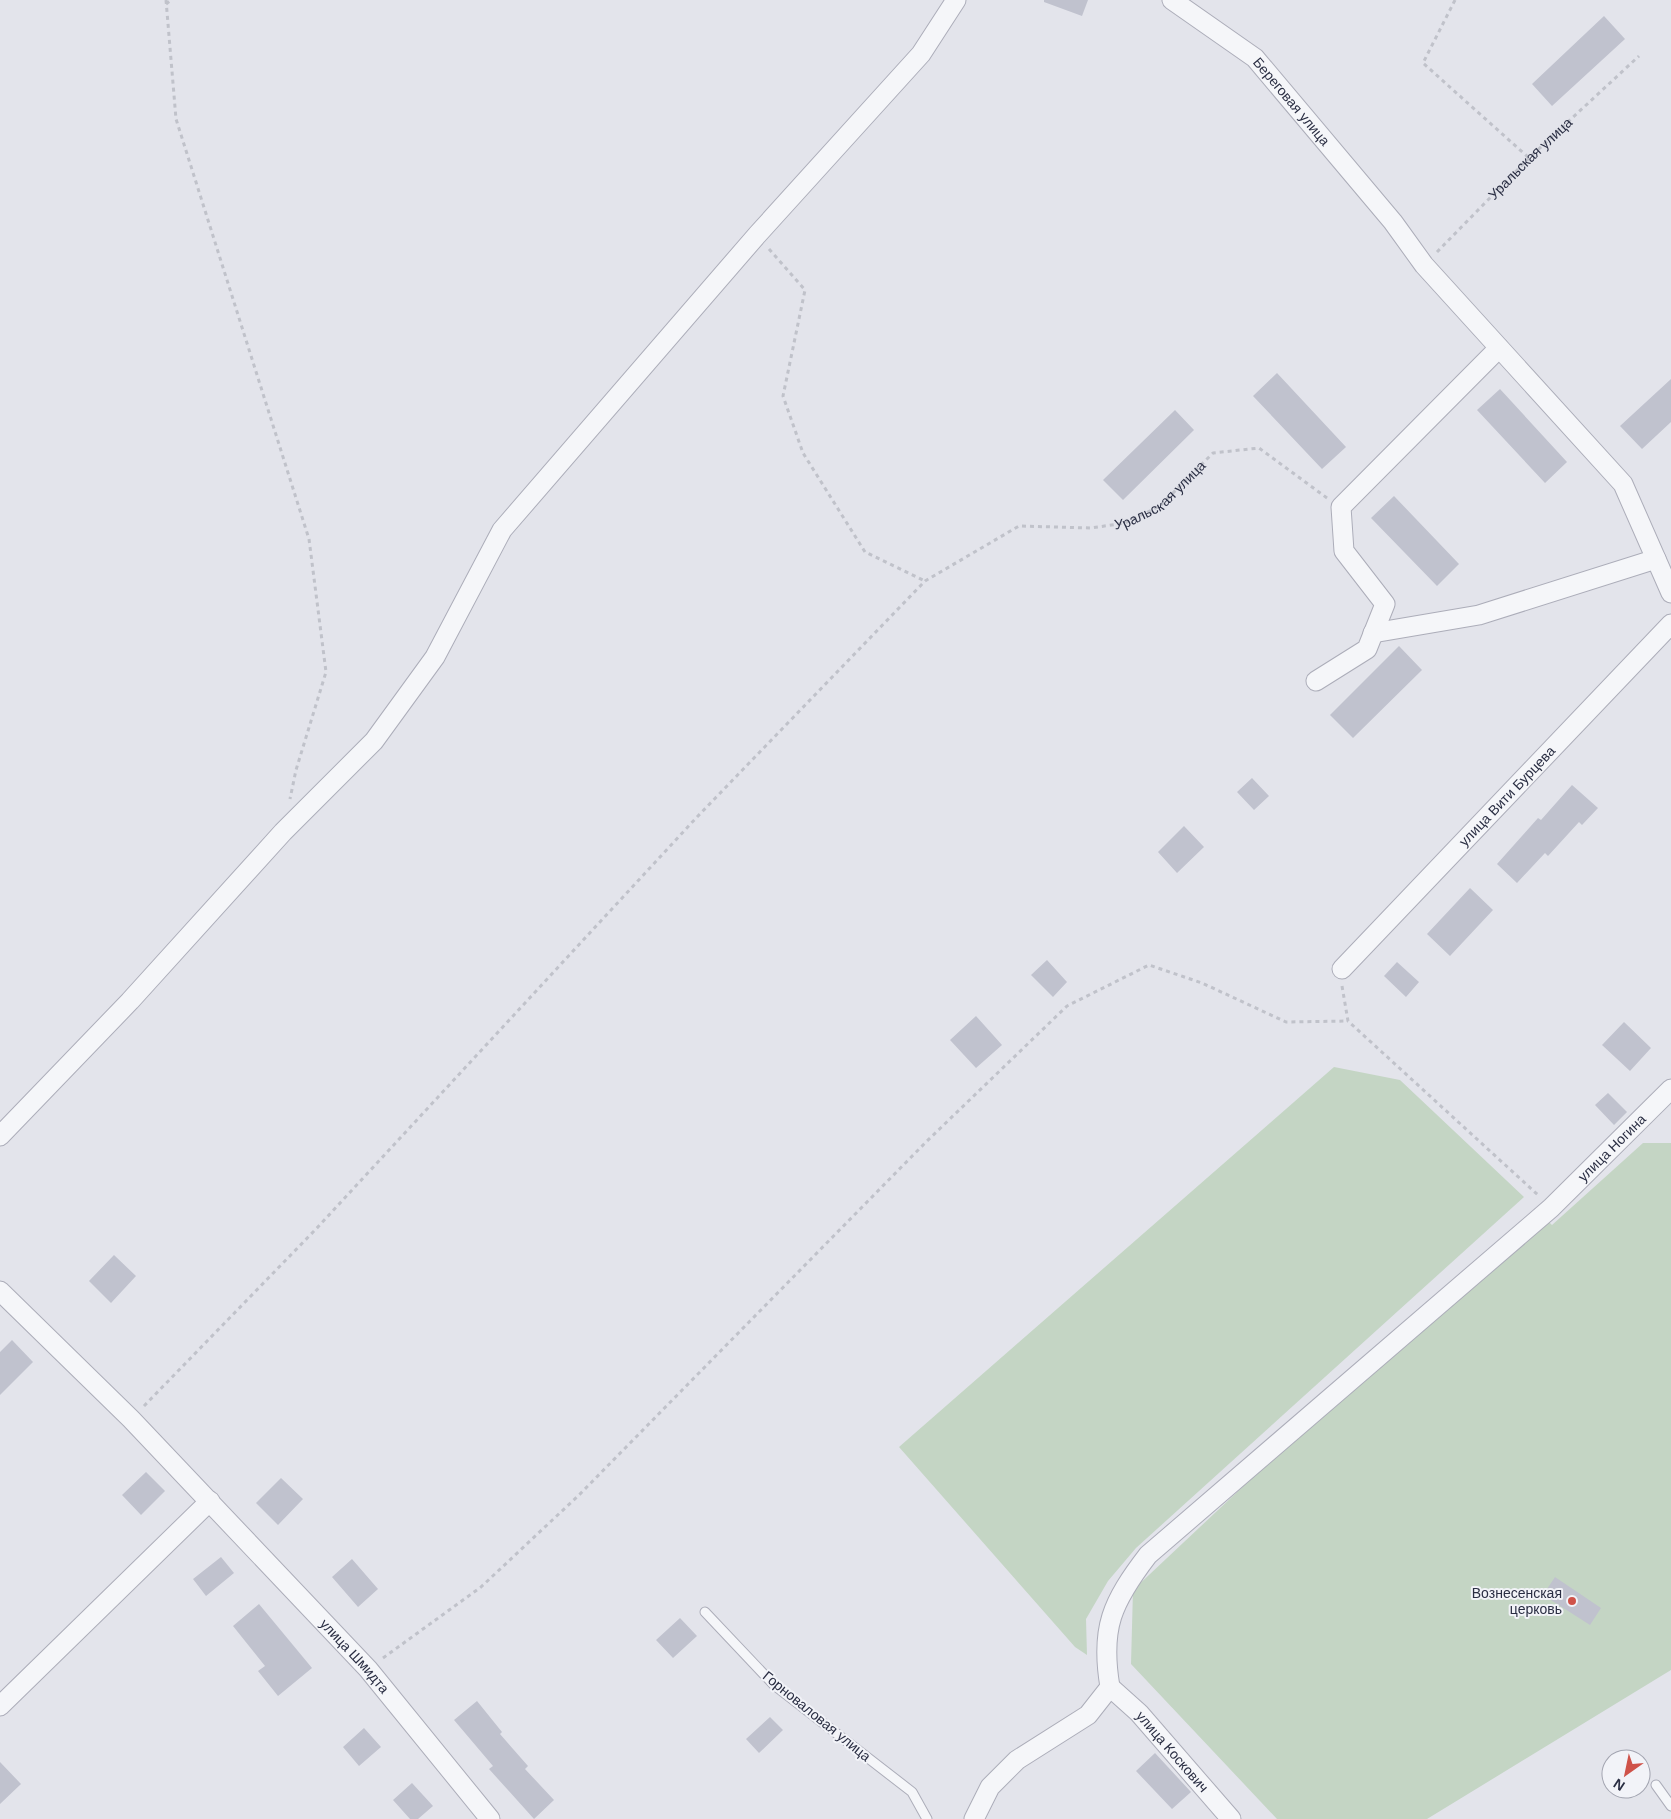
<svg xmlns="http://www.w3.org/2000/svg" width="1671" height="1819" font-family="Arial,sans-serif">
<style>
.green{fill:#c4d5c4}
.building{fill:#c0c2ce}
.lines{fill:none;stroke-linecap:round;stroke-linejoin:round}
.service-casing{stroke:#acadb9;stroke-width:11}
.minor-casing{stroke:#acadb9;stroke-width:21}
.path{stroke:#c0c2ca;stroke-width:3;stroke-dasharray:4 4;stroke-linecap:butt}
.service{stroke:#f5f6f9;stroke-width:9}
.minor{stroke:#f5f6f9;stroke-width:19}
.poi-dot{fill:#cf5249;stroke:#f2f3f8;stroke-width:2}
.labels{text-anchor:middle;stroke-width:4;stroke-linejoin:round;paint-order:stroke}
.street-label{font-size:14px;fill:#2a2e43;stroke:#f2f3f8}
.poi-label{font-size:14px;fill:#2a2e43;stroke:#f2f3f8;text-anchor:end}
</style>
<rect width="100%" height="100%" fill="#e3e4eb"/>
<path class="green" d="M1334 1067 1400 1080 1524 1197 1136 1548 1108 1581 1086 1619 1087 1655 1075 1647 899 1447Z
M1643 1143H1671V1670L1427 1819H1277L1131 1664 1133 1590 1537 1210 1552 1225Z"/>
<path class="building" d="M1044 0H1088L1082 16 1044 2Z
M1604 16 1625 39 1552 106 1532 84Z
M1277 373 1346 447 1322 469 1253 396Z
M1671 379V422L1642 449 1620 426Z
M1500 389 1567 462 1545 483 1477 410Z
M1175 410 1194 430 1123 500 1103 480Z
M1394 496 1459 564 1437 586 1371 518Z
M1399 646 1422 670 1353 738 1330 715Z
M1252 778 1269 796 1254 810 1237 792Z
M1572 785 1598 808 1582 825 1579 822 1548 856 1545 853 1517 883 1497 864 1538 818 1541 820Z
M1184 826 1204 847 1177 873 1158 852Z
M1470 888 1493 910 1450 956 1427 934Z
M1047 960 1067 982 1053 997 1031 975Z
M1397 962 1419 982 1406 997 1384 976Z
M976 1016 1002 1045 976 1068 950 1040Z
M1624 1022 1651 1048 1630 1071 1602 1045Z
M1608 1093 1627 1112 1614 1125 1595 1105Z
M114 1255 136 1276 111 1303 89 1281Z
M12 1340 33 1362 0 1395V1352Z
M146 1472 165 1491 141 1515 122 1495Z
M281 1478 303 1499 278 1525 256 1503Z
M221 1557 234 1573 206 1596 193 1579Z
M352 1559 378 1589 358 1607 332 1577Z
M1555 1577 1601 1608 1590 1625 1543 1595Z
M259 1604 312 1668 278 1696 258 1671 265 1666 233 1626Z
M680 1618 697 1636 673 1658 656 1640Z
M477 1701 502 1732 500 1734 528 1766 525 1769 554 1800 534 1819 489 1769 493 1766 454 1720Z
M770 1717 783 1730 759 1753 746 1739Z
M364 1728 381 1747 359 1766 343 1747Z
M1155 1753 1191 1792 1172 1809 1136 1771Z
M0 1762 21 1784 0 1804Z
M412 1783 433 1806 418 1819H410L393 1800Z"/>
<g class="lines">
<defs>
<path id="service" d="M705 1612 774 1685 912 1792 927 1819
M1656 1785 1671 1806"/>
<g id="minor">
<path id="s3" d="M1172 0 1255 58 1393 222 1424 265 1623 484 1671 593"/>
<path d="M1373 633 1479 615 1656 559"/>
<path d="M1316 681 1367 649 1385 604 1344 551 1341 507 1499 348"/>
<path id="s4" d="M1342 969 1671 624"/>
<path d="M0 1136 130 1001 283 832 374 741 435 657 502 530 757 235 921 54 956 0"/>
<path id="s5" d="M0 1291 131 1419 368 1669 490 1819"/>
<path id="s6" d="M1110 1687 1139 1713 1231 1819"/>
<path d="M0 1706 210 1501"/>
<path id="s7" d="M974 1819 990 1787 1017 1760 1088 1715 1110 1687C1100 1628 1112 1602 1148 1555L1551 1208 1671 1089"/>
</g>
</defs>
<use href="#service" class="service-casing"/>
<use href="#minor" class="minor-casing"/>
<g class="path">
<path d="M166 0 176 119 309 539 326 672 296 770 290 799"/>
<path d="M1455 0 1423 63 1529 158"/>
<path d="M166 4 171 0"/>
<path d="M769 249 805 290 783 396 803 453 865 552 925 581"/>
<path id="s1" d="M1437 252 1529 158 1639 56"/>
<path d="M1342 986 1348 1021 1538 1195"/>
<path id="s2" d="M144 1406 316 1229 697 817 925 581 1019 526 1091 528 1125 523 1160 506 1213 453 1259 448 1327 498"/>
<path d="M383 1658 481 1587 579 1495 926 1142 1067 1006 1149 965 1202 983 1286 1022 1348 1021"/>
</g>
<use href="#service" class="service"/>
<use href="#minor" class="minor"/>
</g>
<circle class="poi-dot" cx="1572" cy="1601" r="5"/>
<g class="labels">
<g class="street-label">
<text dy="5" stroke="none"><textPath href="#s3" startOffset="158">Береговая улица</textPath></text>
<text dy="5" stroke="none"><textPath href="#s1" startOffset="132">Уральская улица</textPath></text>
<text dy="5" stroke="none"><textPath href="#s2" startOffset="1396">Уральская улица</textPath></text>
<text dy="5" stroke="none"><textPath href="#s4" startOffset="239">улица Вити Бурцева</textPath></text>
<text dy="5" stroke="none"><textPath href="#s7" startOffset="954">улица Ногина</textPath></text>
<text dy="5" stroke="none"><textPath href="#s5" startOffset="509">улица Шмидта</textPath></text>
<text transform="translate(817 1716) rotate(39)" y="5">Горноваловая улица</text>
<text dy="5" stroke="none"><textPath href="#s6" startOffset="90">улица Коскович</textPath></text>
</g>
<g class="poi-label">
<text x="1562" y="1598">Вознесенская<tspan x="1562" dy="16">церковь</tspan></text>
</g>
</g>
<g transform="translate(1626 1774) rotate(213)"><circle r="24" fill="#f2f3f8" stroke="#a2a4b0"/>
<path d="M0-4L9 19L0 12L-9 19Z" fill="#cf5249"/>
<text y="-8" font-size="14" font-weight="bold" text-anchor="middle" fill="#2a2e43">N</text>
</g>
</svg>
